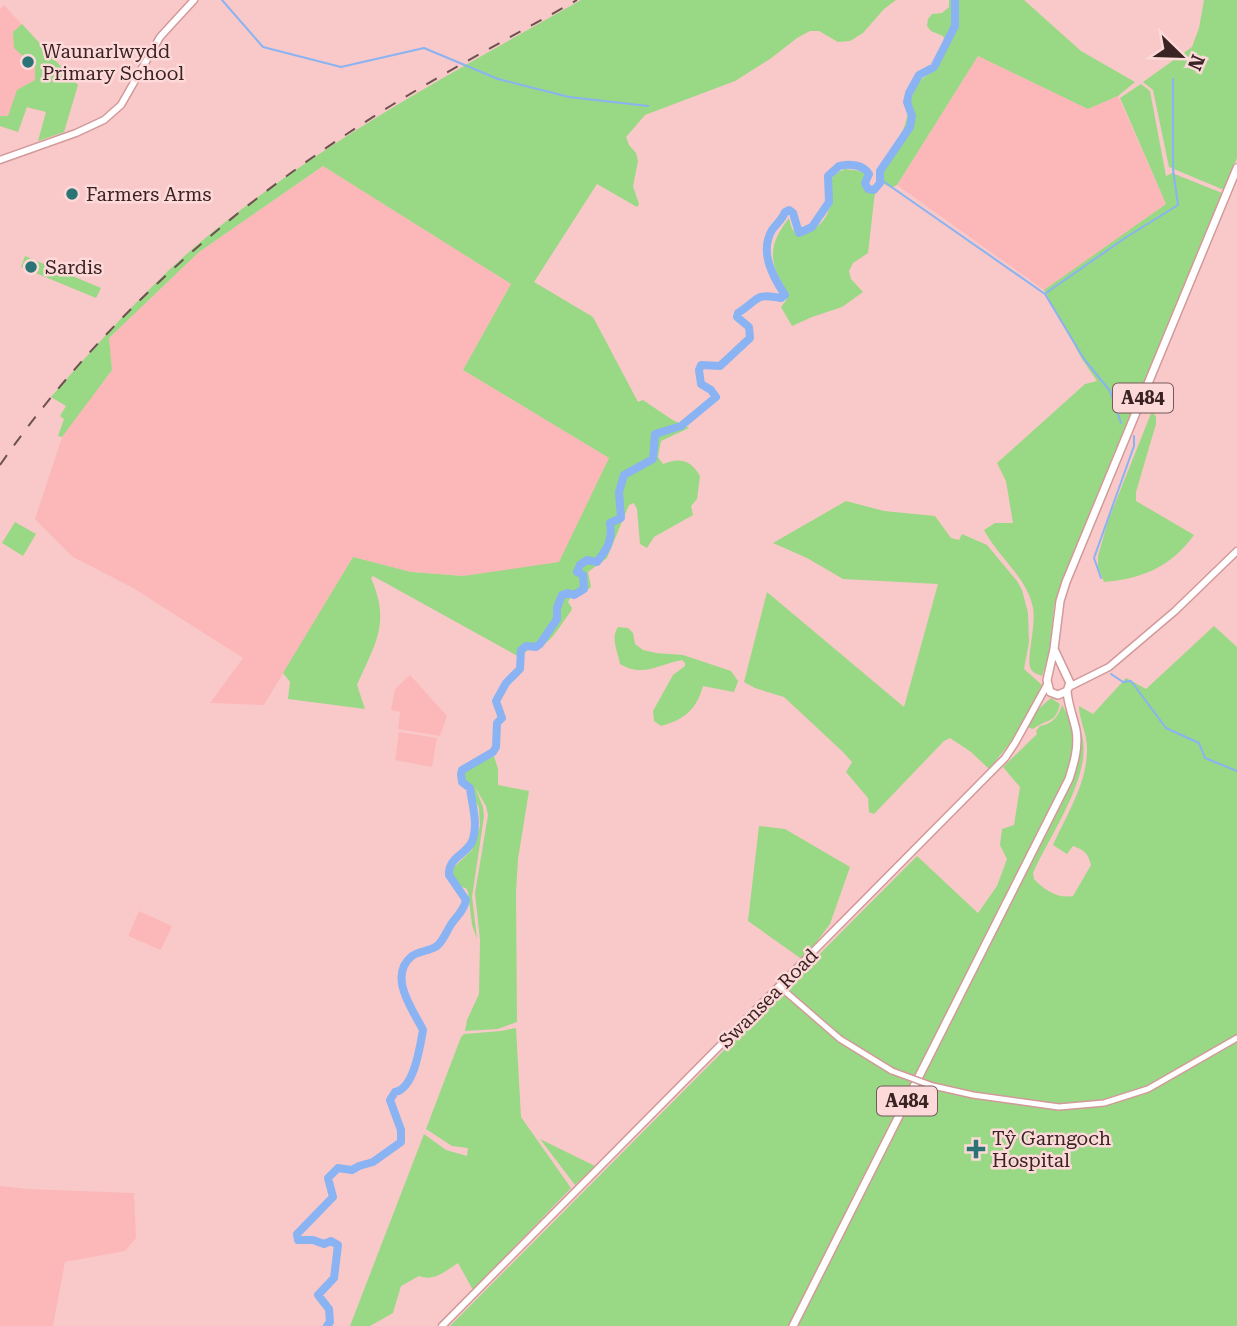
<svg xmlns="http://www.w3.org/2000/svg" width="1237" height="1326" font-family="'Roboto Serif',serif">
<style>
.built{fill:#fcb8b9}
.green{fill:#99d884}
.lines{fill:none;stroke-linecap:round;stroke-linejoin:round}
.stream{stroke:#89b3f2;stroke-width:2}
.river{stroke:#89b3f2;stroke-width:8}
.tertiary-casing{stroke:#d3999a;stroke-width:8}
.secondary-casing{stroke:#d3999a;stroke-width:9}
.primary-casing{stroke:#d3999a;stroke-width:10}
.tertiary{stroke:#fff;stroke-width:5}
.secondary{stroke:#fff;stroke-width:6}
.primary{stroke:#fff;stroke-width:7}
.rail{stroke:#6e5151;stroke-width:2;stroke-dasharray:12 12;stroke-linecap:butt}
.tertiary-bridge-casing{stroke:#d3999a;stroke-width:8;stroke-linecap:butt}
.tertiary-bridge{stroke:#fff;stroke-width:5}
.poi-dot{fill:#2a7476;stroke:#fed9d9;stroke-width:2.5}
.labels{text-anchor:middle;stroke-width:5;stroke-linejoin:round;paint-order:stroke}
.shield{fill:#fed9d9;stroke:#745a5a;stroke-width:2}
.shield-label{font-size:18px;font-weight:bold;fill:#392323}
.poi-label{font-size:19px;fill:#392323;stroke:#fed9d9;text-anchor:start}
.street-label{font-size:19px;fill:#392323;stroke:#fed9d9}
</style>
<rect width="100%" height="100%" fill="#f9c9c9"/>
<path class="built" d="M4 5 63 69 35 110 27 107 25 109 18 132 0 126V9Z
M978 56 1088 109 1118 96 1166 204 1044 290 897 185Z
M323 166 511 284 463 370 609 458 559 563 463 576 411 572 353 557 264 705 210 703 243 658 133 588 73 557 35 519 63 434 112 370 109 338 199 252Z
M410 675 447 716 440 736 398 729 400 712 391 710 395 689Z
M399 732 437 738 432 767 395 760Z
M139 911 172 926 161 950 128 936Z
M0 1186 27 1189 134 1193 136 1238 125 1251 65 1262 53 1326H0Z"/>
<path class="green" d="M581 0H896L884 9 863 33 850 41 838 42 819 31H810L797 38 770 59 735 81 645 115 626 137 629 145 636 153 638 161 633 186 639 204 637 207 597 184 534 282 593 317 638 402 643 400 671 419 689 428 661 441 658 457 663 464C680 457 691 460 700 476L697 499 691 506 693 515 654 537 647 548 640 544 637 509 634 503 629 505 607 558 588 572 591 587 578 597H571L568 602 572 608 571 611C559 626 549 650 528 650L524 653 523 659 373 576 371 578C391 624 375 643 357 685L365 709 288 699 290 682 283 673 353 557 411 572 463 576 559 562 609 458 463 370 511 284 323 166 199 252 109 338 112 370 62 437 58 436 64 419 60 416 66 406 51 397C105 335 159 273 224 223 334 135 459 69 581 0Z
M949 0H1024L1081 51 1135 82 1118 96 1088 109 978 56 897 185 891 188 878 180C878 162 893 152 900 137 909 120 908 101 917 85 921 78 923 78 929 74 942 66 948 50 943 36L931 31 927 26 928 19 932 14 942 13 949 7Z
M1204 0H1237V158L1224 190 1169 167 1153 90 1143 82 1192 47 1199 28Z
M22 24 78 85 64 132 38 141 46 112 27 107 18 132 0 126V116H8L17 90 35 80V67L14 48 13 32Z
M1141 84 1150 91 1166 176 1172 173 1222 193 1064 575 1054 607 1049 654 1042 676C1037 674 1032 673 1030 667 1027 657 1036 625 1033 608 1027 577 998 557 984 530L995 523H1013L1006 481 997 463 1085 384 1097 381 1082 359 1044 290 1166 204 1120 98Z
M845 169 860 171 865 174 863 188 866 192H875L868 253 853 263 849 271 851 279 863 292 842 307 812 317 792 326 781 307 787 299C787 291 784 286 780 279 767 255 773 239 789 218L792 229 796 233C817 234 831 217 831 196 831 191 829 184 832 179 834 174 840 171 845 169Z
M25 256 101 288 96 298 21 267Z
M1152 411 1156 417V424L1136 492V501L1194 535C1171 567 1141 579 1104 582L1098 567V556L1108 521Z
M846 501 884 511 935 516 951 538 959 540 962 534 987 545 1017 581 1022 590 1028 613 1029 642 1024 669 1042 685 1014 738 989 769 971 752 950 738 944 741 874 814 869 812 868 798 846 772 852 762 843 752 784 697 755 688 744 682 767 592 904 707 938 584 843 579 807 558 773 543Z
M15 522 36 534 23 556 2 543Z
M1214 626 1237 647V1326H450L917 856 978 913 997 886 1007 859 1000 845 1002 829 1014 825 1020 787 1003 767 1037 734 1036 731 1040 726C1052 724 1058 717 1062 705L1071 721 1074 739 1068 772 995 921 1003 920 1065 797 1078 761 1081 732C1095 773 1049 836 1033 873L1034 879C1044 890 1058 899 1073 896L1091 865C1088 853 1084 850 1073 846L1067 854 1053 845C1066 816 1088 782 1087 748 1087 733 1079 720 1079 706L1093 714 1126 678 1146 689Z
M618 627 628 628 633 633 635 644 643 650 656 653 683 655 731 671 738 681 734 692 703 686C697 709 684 720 661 726L654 721 653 711 673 675 685 666V663L682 660C659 664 643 678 620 664 618 651 610 639 618 627Z
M1051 698 1060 704C1055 725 1047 718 1033 729L1027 727 1035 712Z
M494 756 498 769V785L529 791 518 859 516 892 517 1022 498 1029 465 1031 467 1020 479 994 480 940 475 893 488 815 486 806 475 787 483 807 484 816 472 897 477 939 472 925 468 892 466 888 455 886 451 874 454 867 472 850 480 826 479 808 463 775 468 770Z
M759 826 785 829 850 867 830 924 803 960 748 921Z
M516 1028 521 1117 571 1188 473 1290 458 1263C446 1271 433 1282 419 1276L401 1286 393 1313 370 1326H350L424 1134 446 1150 467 1156 468 1148 452 1146 426 1129 461 1037 464 1034 501 1031Z
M540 1139 595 1166 575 1185Z"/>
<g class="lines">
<path class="stream" d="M222 0 263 47 341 67 424 48 498 79 569 97 648 106
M880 179 1045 294 1084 359 1110 391 1121 423
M1046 293 1125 238 1178 205 1173 169V79
M1101 578 1094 558 1134 446V436
M1111 674 1123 682 1131 681 1166 728 1199 743 1205 758 1237 771"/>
<path class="river" d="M327 1326 330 1322 329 1309 318 1295 334 1278 338 1245 331 1241 324 1244 313 1240H298L297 1234 333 1197 328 1178 338 1168 352 1170 359 1166 373 1162 401 1142V1130L390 1100 395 1092C414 1089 420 1047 423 1030 413 1010 387 976 412 956 419 951 430 951 437 946 444 940 447 930 452 923 458 915 464 910 466 900L449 875C448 856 468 855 473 839 478 822 472 805 470 788L462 782 461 774 462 770 493 752 496 747 497 723 502 718 496 701 506 683 520 669 521 650 526 646 536 647 540 644 557 619V608L562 595 568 593 574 595 584 589 583 575 577 572 580 565 587 560 597 562C607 549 613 540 610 523L621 518 619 492 624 475 653 459 655 434 681 426 716 397 711 390 701 384 699 370 701 365 720 366 750 338 749 327 737 317 738 313C760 299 754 293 781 298L785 295C773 277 759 252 772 230 777 223 782 220 785 212L789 210 793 213 799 233 812 227 829 202 828 176 839 166C849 163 864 165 869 174L865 183 868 189 874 190 880 183V171L910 127 912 116 907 102 909 93 919 75 934 67 955 26V0"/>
<defs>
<path id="tertiary" d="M780 987 840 1039 892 1071
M933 1086 973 1095 1059 1107 1104 1103 1148 1089 1237 1038"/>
<path id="secondary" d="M0 160 76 133 104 120 121 105 160 37 194 0
M1069 687 1109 667 1175 611 1237 551
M442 1326 1005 758 1015 743 1047 685"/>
<path id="primary" d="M1054 649 1070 683 1067 691 1058 695 1050 692 1047 680 1054 649 1060 601 1066 582 1237 168
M793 1326 1069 779C1074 763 1079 747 1076 730 1073 716 1068 705 1067 691"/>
</defs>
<use href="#tertiary" class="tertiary-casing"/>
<use href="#secondary" class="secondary-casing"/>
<use href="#primary" class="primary-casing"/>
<use href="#tertiary" class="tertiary"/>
<use href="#secondary" class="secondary"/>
<use href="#primary" class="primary"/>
<path class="rail" d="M0 465C103 317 240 199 392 105 452 68 515 35 577 0"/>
<defs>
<path id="tertiary-bridge" d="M892 1071 933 1086"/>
</defs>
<use href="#tertiary-bridge" class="tertiary-bridge-casing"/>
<use href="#tertiary-bridge" class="tertiary-bridge"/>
</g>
<g class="poi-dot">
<circle cx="28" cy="62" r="7"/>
<circle cx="72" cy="194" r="7"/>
<circle cx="31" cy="267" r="7"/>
<path d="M972.5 1138.5h7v7h7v7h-7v7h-7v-7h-7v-7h7z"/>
</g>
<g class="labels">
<g class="shield">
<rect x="1113" y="383.5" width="60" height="29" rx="5"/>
<rect x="877" y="1086.5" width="60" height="29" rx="5"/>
</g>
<g class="shield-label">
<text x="1143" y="404">A484</text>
<text x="907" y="1107">A484</text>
</g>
<g class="poi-label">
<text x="42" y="58">Waunarlwydd<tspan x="42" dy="22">Primary School</tspan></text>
<text x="86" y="201">Farmers Arms</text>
<text x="45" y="274">Sardis</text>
<text x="992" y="1145">Tŷ Garngoch<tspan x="992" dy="22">Hospital</tspan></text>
</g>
<g class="street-label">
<text transform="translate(768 998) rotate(-45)" y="7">Swansea Road</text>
</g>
</g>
<g transform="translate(1181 56) rotate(113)" stroke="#fed9d9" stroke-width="5" paint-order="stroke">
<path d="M0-5L12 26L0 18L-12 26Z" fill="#392323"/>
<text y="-10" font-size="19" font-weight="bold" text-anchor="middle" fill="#392323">N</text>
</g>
</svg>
